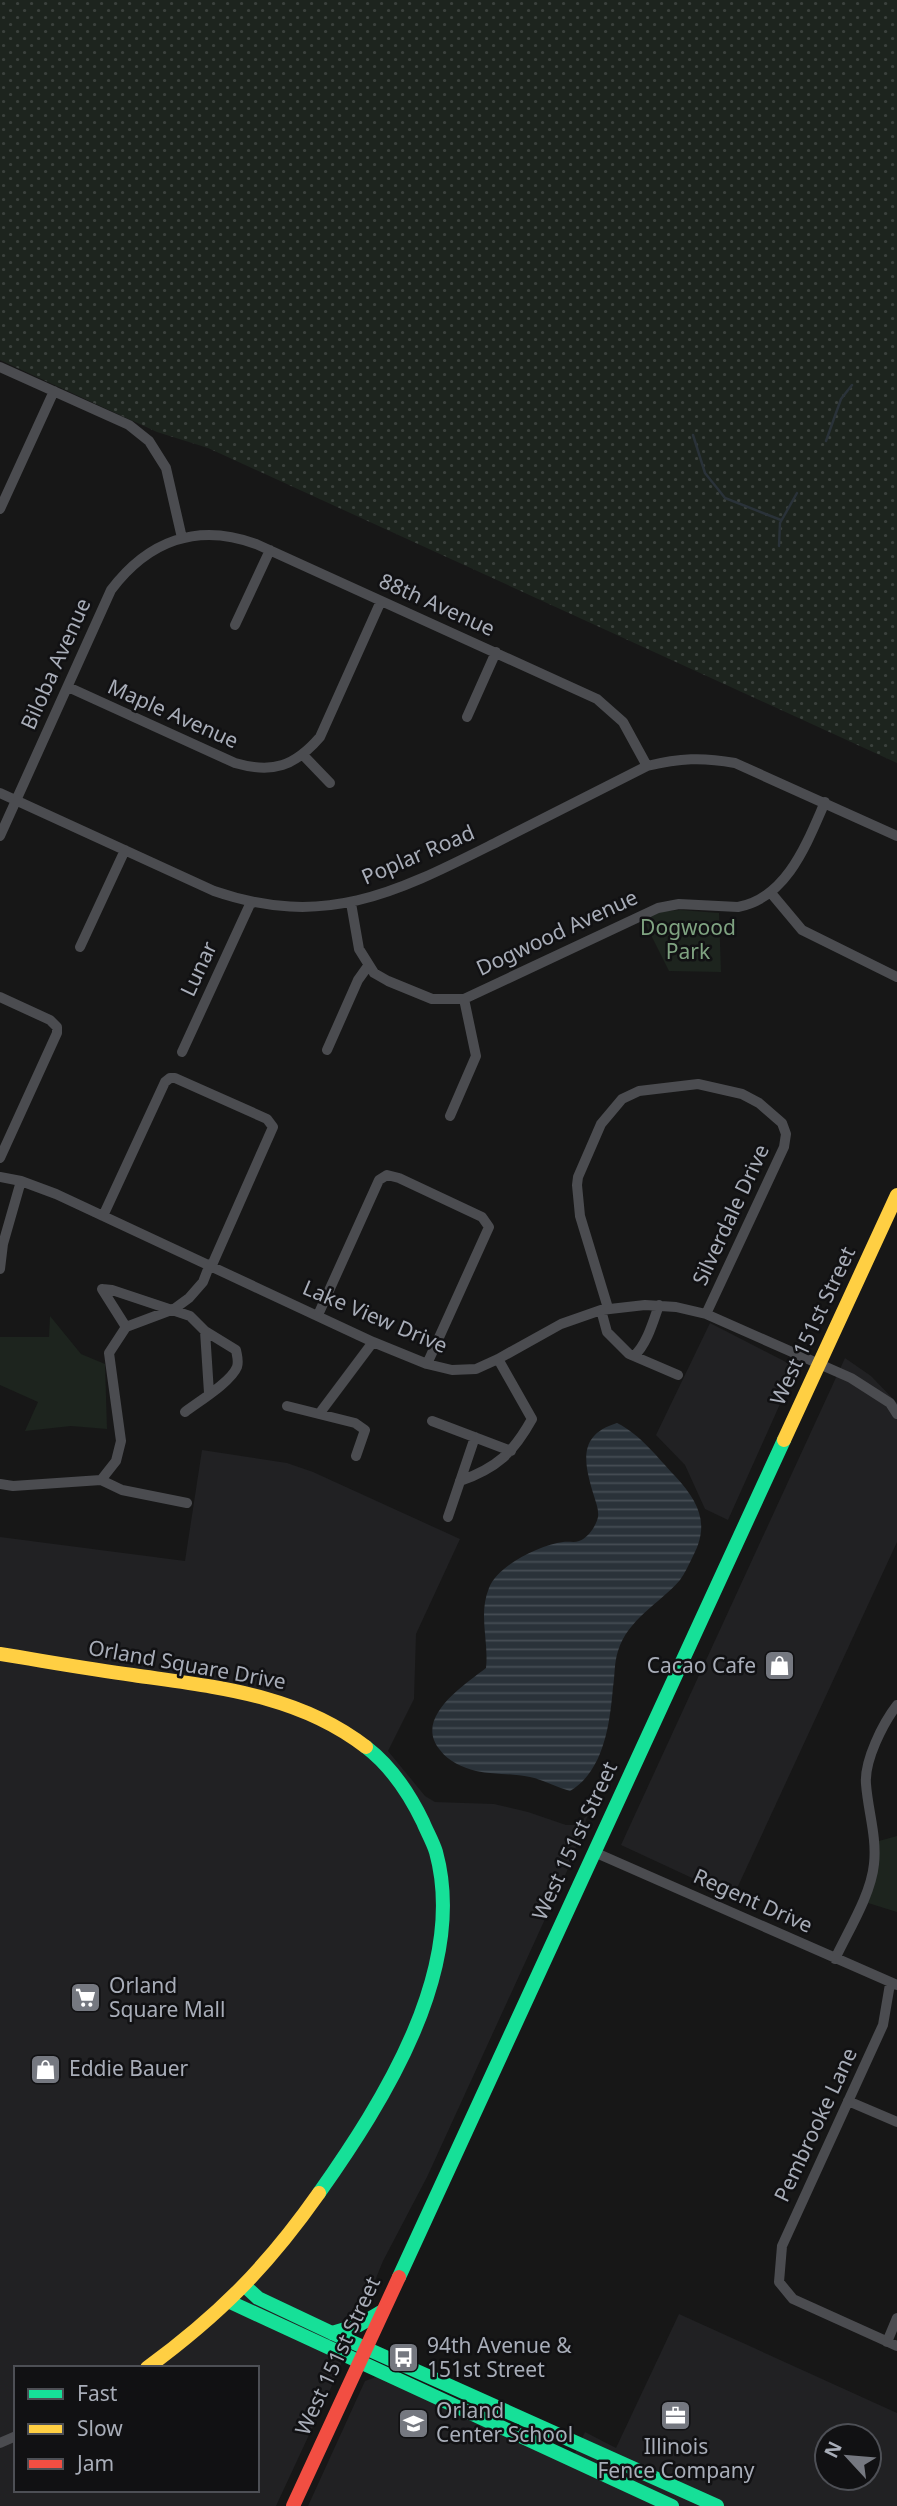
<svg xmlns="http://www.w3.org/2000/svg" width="897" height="2506" font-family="'Noto Sans',sans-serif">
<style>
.built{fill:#212123;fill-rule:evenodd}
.grass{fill:url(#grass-dots)}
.park{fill:#1d241e}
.water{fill:url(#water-rules)}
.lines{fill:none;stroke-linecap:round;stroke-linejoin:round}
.stream{stroke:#2a3239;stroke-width:2.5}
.street{stroke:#4b4c50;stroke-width:10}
.fast{stroke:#16e098;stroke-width:14}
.slow{stroke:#ffcf43;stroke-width:14}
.jam{stroke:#f24e42;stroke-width:14}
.labels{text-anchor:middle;stroke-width:5;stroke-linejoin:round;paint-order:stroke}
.street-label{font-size:21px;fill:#a8adb8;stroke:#111113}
.park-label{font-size:21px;fill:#7fa381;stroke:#111113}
.poi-label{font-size:21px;fill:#a8adb8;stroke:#111113;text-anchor:start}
</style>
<defs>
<pattern id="grass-dots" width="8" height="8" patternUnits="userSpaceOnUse" patternTransform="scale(1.75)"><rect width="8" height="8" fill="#1d241e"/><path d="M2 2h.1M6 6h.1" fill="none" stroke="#3b413d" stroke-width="1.8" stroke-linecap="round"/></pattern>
<pattern id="water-rules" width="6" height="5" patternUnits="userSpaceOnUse" patternTransform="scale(1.75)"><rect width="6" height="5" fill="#2a3239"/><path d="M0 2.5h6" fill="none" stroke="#464d54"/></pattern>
</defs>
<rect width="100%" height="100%" fill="#171717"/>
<path class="built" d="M710 1323 784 1361 790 1365 793 1375 728 1520 705 1509 685 1465 656 1435Z
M845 1358 871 1376 897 1403V1542L733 1897 621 1845Z
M202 1450 287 1463 313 1472 460 1539 416 1634 414 1699 388 1751 425 1796 435 1802 494 1804 528 1812 566 1825H575L588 1815 567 1871 427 2177 383 2261 334 2381 276 2506H0V1537L185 1561ZM16 2368H257V2490H16Z
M679 2314 897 2413V2506H308L365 2381 379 2376 570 2464 585 2432 616 2448ZM827 2436H869V2478H827Z"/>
<path class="grass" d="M0 0H897V763L208 448 157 432 0 360Z"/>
<path class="park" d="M681 910 719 913 721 972 669 971 643 919 664 911Z
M50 1316 81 1354 105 1364 107 1429 71 1426 25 1431 38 1402 0 1385V1337H49Z
M897 1836V1912L868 1903 875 1878 879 1841Z"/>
<path class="water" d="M617 1423C641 1435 657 1457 675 1476 699 1502 710 1524 693 1556 689 1564 685 1573 680 1580 659 1604 628 1619 618 1651 614 1663 615 1675 613 1687 610 1723 604 1771 570 1791 556 1787 544 1780 530 1777 512 1773 494 1775 476 1771 462 1767 449 1762 440 1750 413 1718 464 1685 486 1668 489 1641 478 1615 489 1588 498 1565 540 1545 563 1542 569 1541 574 1543 579 1541 588 1538 596 1526 598 1517 599 1510 596 1503 594 1496 584 1463 577 1435 617 1423Z"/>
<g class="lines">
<path class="stream" d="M693 435 705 473 725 498 781 520
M826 441 841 399 852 385
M779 546 780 523 797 493"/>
<path class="street" d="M0 367 129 425 149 441 166 468 182 538
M0 509 54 391
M235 625 270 550
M68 687 235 763C273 774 295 766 320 737L381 601
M467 717 496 652
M304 756 330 783
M0 793 214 891C328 930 399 891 499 841 549 816 598 791 647 766 680 758 702 757 735 763L897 836
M0 836 111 590C148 541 197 522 256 544L597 699 623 722 647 766
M771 893 802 930 897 977
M351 903 359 949 374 973 388 981 432 999H464L658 908 679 904 738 907C787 898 807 843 825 802
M80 947 125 850
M0 997 50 1020 57 1027V1033L0 1158
M327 1050 358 980 368 966
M182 1052 251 902
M450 1116 476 1056 464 999
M0 1177 21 1181 56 1194 373 1342 427 1364 452 1370 476 1369 498 1359 561 1324 601 1310 645 1305 676 1307 706 1314 851 1378 890 1403 897 1414
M103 1216 165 1082 170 1078H175L267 1119 273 1127 212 1265
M0 1269 3 1244 21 1181
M102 1289 112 1290 190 1316 205 1331 236 1350C237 1356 239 1361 237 1367 231 1382 198 1402 185 1412
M102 1289 126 1327
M608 1308 580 1216 577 1185 578 1177 601 1124 622 1099 639 1091 698 1084 742 1094 759 1103 782 1123 786 1134 784 1147 706 1314
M601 1310 607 1332 629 1354 678 1375
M318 1315 379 1180 387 1175 399 1178 482 1217 489 1227 427 1364
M205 1331 209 1393
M634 1356C647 1344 653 1322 659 1305
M287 1406 355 1423 365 1430 356 1456
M319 1414 373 1342
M432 1421 511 1451
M101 1480 122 1490 187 1503
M460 1481C497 1468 513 1453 532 1419L498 1359
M0 1484 13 1486 101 1480 116 1461 121 1441 109 1353 126 1327 174 1309 189 1298 203 1282 210 1264
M448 1517 475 1437
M594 1852 897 1985
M835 1959C848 1931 871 1895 874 1864 877 1837 868 1811 866 1784 864 1761 883 1723 897 1705
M890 1984 883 2025 782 2246 779 2282 793 2299 897 2346
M848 2101 897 2122
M887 2342 897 2318
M0 2443 16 2436"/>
<path class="fast" d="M319 2193C383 2102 468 1969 436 1852 433 1842 427 1832 423 1822 409 1793 392 1767 366 1747
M399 2277 784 1440
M245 2286 258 2298 332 2333 717 2506
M230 2302 672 2506
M332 2333 359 2325 381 2312"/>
<path class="slow" d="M784 1440 897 1195
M0 1654C44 1661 88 1669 133 1675 215 1687 298 1694 366 1747
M147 2368C219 2315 267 2267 319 2193"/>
<path class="jam" d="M293 2506 399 2277"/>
</g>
<defs>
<symbol id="shop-square" viewBox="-11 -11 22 22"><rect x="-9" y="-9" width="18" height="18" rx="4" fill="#757880" stroke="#111113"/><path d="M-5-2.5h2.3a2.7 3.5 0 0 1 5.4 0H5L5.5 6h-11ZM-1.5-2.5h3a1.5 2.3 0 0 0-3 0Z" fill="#fff"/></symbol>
<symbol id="supermarket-square" viewBox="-11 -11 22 22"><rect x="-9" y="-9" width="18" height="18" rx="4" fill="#757880" stroke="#111113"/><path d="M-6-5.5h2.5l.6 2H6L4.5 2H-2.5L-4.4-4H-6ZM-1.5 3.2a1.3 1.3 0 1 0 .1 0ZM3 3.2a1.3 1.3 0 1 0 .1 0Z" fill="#fff"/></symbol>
<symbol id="bus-square" viewBox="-11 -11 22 22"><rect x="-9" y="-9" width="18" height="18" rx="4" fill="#757880" stroke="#111113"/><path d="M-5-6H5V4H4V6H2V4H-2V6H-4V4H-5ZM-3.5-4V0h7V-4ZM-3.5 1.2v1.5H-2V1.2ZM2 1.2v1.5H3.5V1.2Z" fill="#fff"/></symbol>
<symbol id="office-square" viewBox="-11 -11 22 22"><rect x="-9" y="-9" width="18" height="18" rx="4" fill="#757880" stroke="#111113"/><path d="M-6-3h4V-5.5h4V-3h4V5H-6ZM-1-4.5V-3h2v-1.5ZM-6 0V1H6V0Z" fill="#fff"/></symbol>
<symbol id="school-square" viewBox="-11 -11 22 22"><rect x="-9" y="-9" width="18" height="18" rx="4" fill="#757880" stroke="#111113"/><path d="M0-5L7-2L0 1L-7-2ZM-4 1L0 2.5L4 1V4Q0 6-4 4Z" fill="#fff"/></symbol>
</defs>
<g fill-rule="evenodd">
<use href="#shop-square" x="762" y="1648" width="35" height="35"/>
<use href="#supermarket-square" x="68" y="1980" width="35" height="35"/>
<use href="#shop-square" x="28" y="2052" width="35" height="35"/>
<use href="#bus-square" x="386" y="2340" width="35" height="35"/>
<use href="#office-square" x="658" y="2398" width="35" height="35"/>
<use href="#school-square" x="396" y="2406" width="35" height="35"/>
</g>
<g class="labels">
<g class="street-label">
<text transform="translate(437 605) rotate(24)" y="7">88th Avenue</text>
<text transform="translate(56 664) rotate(-66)" y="7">Biloba Avenue</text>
<text transform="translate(173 714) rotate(24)" y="7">Maple Avenue</text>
<text transform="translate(418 855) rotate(-23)" y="7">Poplar Road</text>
<text transform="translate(557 933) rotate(-25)" y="7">Dogwood Avenue</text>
<text transform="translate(199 969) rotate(-65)" y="7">Lunar</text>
<text transform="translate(731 1215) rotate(-65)" y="7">Silverdale Drive</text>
<text transform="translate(375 1317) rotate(23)" y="7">Lake View Drive</text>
<text transform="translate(813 1326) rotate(-65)" y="7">West 151st Street</text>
<text transform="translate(187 1665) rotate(10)" y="7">Orland Square Drive</text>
<text transform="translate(575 1841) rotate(-65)" y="7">West 151st Street</text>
<text transform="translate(753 1901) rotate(24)" y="7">Regent Drive</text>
<text transform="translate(816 2125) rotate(-65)" y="7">Pembrooke Lane</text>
<text transform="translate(338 2356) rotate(-65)" y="7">West 151st Street</text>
</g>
<g class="park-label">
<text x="688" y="935">Dogwood<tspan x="688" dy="24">Park</tspan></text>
</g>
<g class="poi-label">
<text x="756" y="1673" text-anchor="end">Cacao Cafe</text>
<text x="109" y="1993">Orland<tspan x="109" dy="24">Square Mall</tspan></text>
<text x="69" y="2076">Eddie Bauer</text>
<text x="427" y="2353">94th Avenue &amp;<tspan x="427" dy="24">151st Street</tspan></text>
<text x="436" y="2418">Orland<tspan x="436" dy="24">Center School</tspan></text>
<text x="676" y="2454" text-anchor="middle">Illinois<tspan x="676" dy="24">Fence Company</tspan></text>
</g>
</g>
<rect x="14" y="2366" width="245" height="126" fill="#111113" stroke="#4d4f55" stroke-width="2"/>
<rect x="28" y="2389" width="35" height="10" fill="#16e098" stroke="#4d4f55" stroke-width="2"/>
<text x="77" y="2401" font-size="21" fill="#a8adb8">Fast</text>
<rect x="28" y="2424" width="35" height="10" fill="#ffcf43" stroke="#4d4f55" stroke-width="2"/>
<text x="77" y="2436" font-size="21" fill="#a8adb8">Slow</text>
<rect x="28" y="2459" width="35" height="10" fill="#f24e42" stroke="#4d4f55" stroke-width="2"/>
<text x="77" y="2471" font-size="21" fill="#a8adb8">Jam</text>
<g transform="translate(848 2457) rotate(296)"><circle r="33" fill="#111113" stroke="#4d4f55" stroke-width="2"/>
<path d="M0-5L12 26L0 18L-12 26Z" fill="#757880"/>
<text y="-10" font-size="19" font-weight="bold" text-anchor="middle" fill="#a8adb8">N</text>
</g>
</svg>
